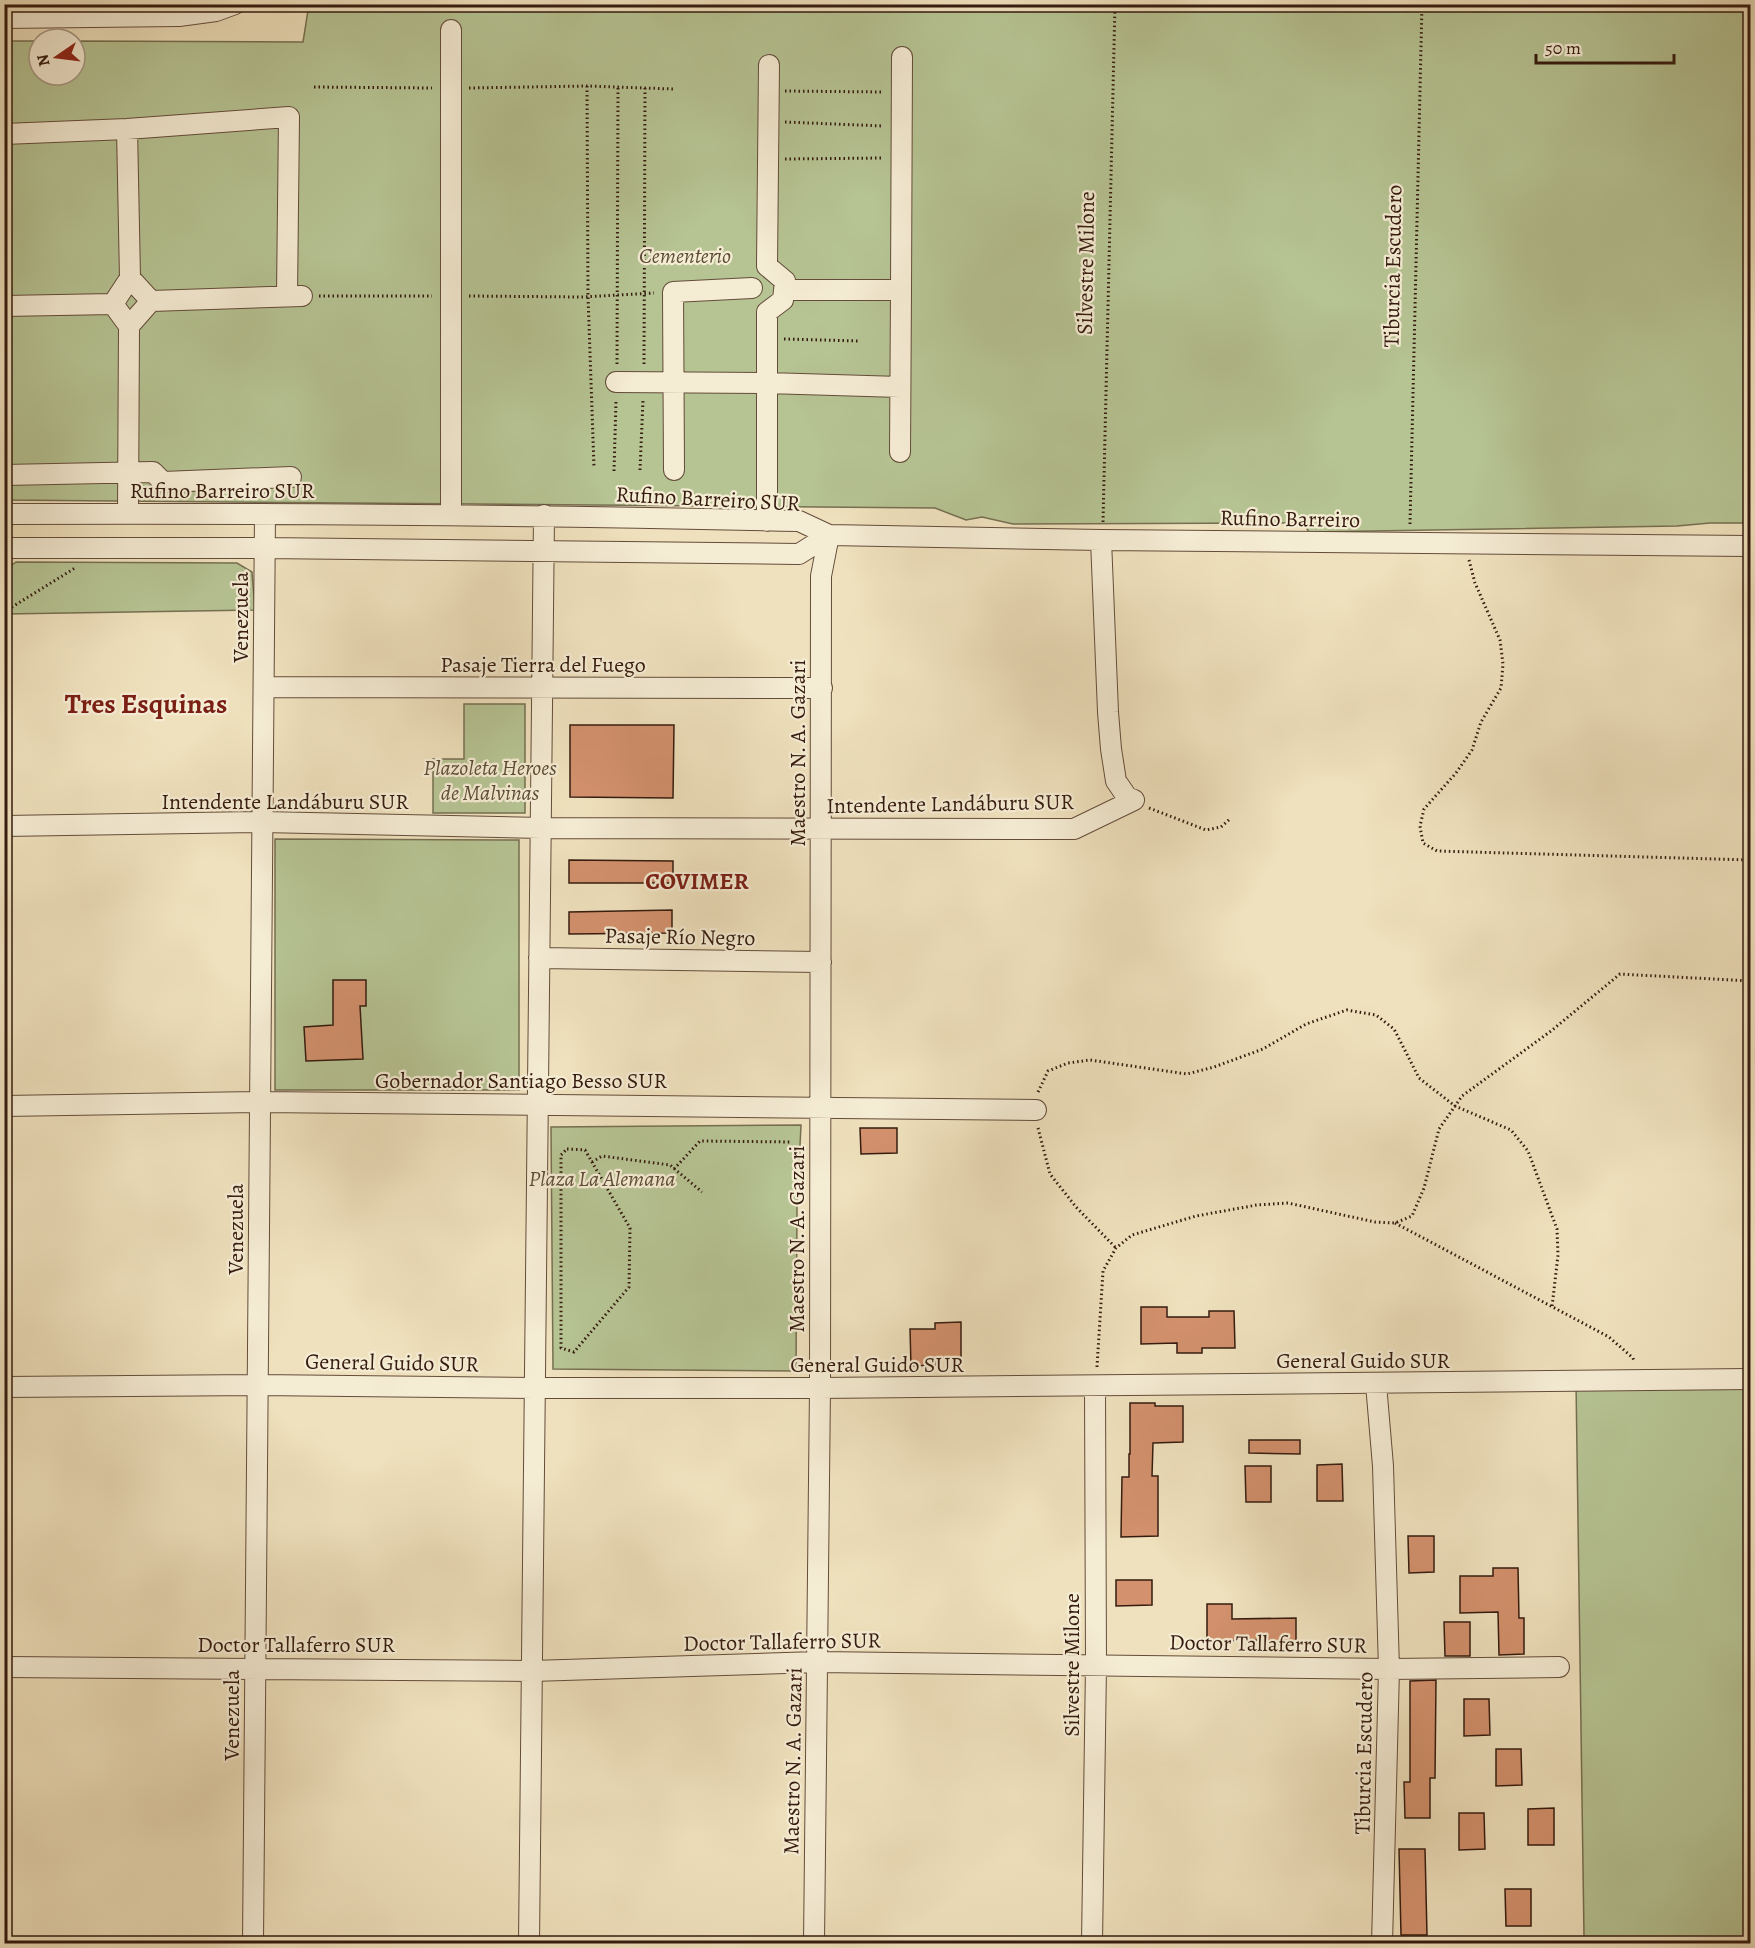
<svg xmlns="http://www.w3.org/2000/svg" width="1755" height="1948" font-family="Alegreya,serif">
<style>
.green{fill:#b6c393;stroke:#766f51;stroke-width:1.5}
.building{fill:#d3916d;stroke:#351b0f;stroke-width:1.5}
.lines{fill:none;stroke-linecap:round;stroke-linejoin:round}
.minor-casing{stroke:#644c3a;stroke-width:22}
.path{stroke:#351b0f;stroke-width:3;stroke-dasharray:1.5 3;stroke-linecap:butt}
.minor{stroke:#f5ecd4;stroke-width:20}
.labels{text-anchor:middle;stroke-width:4.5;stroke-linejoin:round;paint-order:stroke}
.park-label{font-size:22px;font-style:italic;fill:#5c4d37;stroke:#f5ecd4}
.street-label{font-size:22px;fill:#351b0f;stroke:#f5ecd4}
.neighbourhood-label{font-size:24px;font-weight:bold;fill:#7a1f14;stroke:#f5ecd4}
.district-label{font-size:28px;font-weight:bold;fill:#7a1f14;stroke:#f5ecd4}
</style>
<rect width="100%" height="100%" fill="#efe1bd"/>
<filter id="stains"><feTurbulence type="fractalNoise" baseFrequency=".00333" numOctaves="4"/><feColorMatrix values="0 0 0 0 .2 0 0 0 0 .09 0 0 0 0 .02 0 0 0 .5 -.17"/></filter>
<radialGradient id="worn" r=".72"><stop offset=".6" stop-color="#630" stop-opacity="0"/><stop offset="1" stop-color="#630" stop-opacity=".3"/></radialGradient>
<path class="green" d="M309 4 1750 5V523H1710L1677 526 1309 532 1303 523 1013 524 982 517 966 520 935 508 5 500V41H39V75H75V41L303 42Z
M16 562 237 563 252 572 255 610 5 614 4 571Z
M464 704H525V813H433V759H464Z
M275 839 519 840V1090H275Z
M801 1125 797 1207 796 1371 553 1369 551 1127Z
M1750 1379V1943L1596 1944 1584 1936 1576 1382Z"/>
<path class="building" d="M570 725H674L673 798 570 797Z
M569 860 673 861V883H569Z
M672 910V933L569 934V912Z
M333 980H366V1006H360L363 1059 306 1061 304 1027 333 1025Z
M860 1128H897V1153L861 1154Z
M1141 1307H1167V1317H1209V1311H1234L1235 1348H1202V1353H1177V1343L1141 1344Z
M961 1322V1359H936V1365L911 1366 910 1329H935V1323Z
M1130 1403H1155V1406H1183V1442L1153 1443 1152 1476H1158V1536L1121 1537 1122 1477H1129V1454H1130Z
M1249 1440H1300V1454L1249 1453Z
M1342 1464 1343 1501H1317V1465Z
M1245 1466H1271V1502H1246Z
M1408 1536H1434V1572L1409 1573Z
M1493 1568H1518L1519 1618H1524V1654L1499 1655 1498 1612 1460 1613V1576H1493Z
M1116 1580H1152V1605L1116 1606Z
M1207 1604H1232V1619L1296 1618V1644L1260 1645V1640L1207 1641Z
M1444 1622H1470V1656H1445Z
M1436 1680 1435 1778H1430V1818H1405L1404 1782H1410V1681Z
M1464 1699H1489L1490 1735 1464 1736Z
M1496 1749H1521L1522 1785 1496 1786Z
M1554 1808V1845H1528V1809Z
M1459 1813H1484L1485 1849 1459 1850Z
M1399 1849H1425L1427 1935H1401Z
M1505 1889H1531V1926H1506Z"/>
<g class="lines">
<defs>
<path id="minor" d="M4 18 179 16 216 11 235 4
M127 129 130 278
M4 134 127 129 289 117 287 296
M784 290H901L900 452
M901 290 902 57
M151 301 302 296
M4 306 113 304
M616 382 767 383 900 387
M674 470 673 292 752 288
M4 475 153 472 163 482 291 477
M4 514C269 513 534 515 799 521L829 535 1101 540 1750 546
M128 514 129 326 113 304 130 278 151 301 129 326
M451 514V30
M767 521V312L783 300 785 281 767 266 769 65
M1101 540 1108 712 1111 749 1116 781 1127 797 1134 800
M4 548H265L799 554 829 535
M264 687 822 688
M4 826 262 822 541 828 1074 829 1134 800
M539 958 821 962
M4 1106 260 1102 1036 1110
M1376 1384 1383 1466 1389 1669 1382 1944
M4 1387 258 1385 535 1388H820L1750 1379
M4 1667 532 1671 817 1662 1389 1669 1559 1667
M253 1944 265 514
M529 1944 544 515
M814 1944 820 1388 821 576 829 535
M1092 1944 1096 1665 1095 1386"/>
</defs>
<use href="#minor" class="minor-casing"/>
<path class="path" d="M587 86 588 296 594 467
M314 87 432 88
M469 88 587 86 673 89
M785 91 884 92
M785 122 883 126
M785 159 883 158
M319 296H432
M469 296 581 297 654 293
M784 339 859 341
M617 364 618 87
M644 364 645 88
M640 470 643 400
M614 471 616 401
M1103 522 1115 4
M1410 524 1422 4
M1469 560 1475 583 1500 640 1503 664 1501 688 1481 722 1472 750 1456 773 1424 809 1420 826 1423 843 1437 851 1750 860
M4 612 75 568
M1149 808 1206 830 1221 827 1230 819
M1038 1092 1048 1071 1068 1063 1090 1060 1187 1074 1214 1067 1263 1049 1306 1024 1347 1010 1376 1015 1394 1029 1419 1078 1455 1106 1511 1130 1528 1151 1557 1229 1558 1255 1552 1307
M1038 1128 1050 1174 1076 1207 1116 1248
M567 1149 585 1150 630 1228 629 1287 574 1352 561 1348V1155Z
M592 1162 602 1156 670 1165 702 1192
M674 1169 700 1141 792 1142
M1395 1223 1609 1337 1633 1358 1634 1361
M1097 1367 1103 1271 1116 1248 1132 1235 1196 1216 1257 1205 1288 1203 1375 1222 1395 1223 1412 1216 1424 1188 1439 1129 1462 1096 1551 1031 1620 974 1750 981
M1612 1944 1750 1943"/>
<use href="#minor" class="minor"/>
</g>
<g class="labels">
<g class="park-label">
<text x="685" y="263">Cementerio</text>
<text x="490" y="775">Plazoleta Heroes<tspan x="490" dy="25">de Malvinas</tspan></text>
<text x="602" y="1186">Plaza La Alemana</text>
</g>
<g class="street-label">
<text transform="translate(1085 263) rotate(-89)" y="8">Silvestre Milone</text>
<text transform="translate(1392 266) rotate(-89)" y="8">Tiburcia Escudero</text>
<text x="222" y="498">Rufino Barreiro SUR</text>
<text transform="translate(708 498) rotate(3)" y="8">Rufino Barreiro SUR</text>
<text transform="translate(1290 518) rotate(1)" y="8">Rufino Barreiro</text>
<text transform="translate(240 617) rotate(-90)" y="8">Venezuela</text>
<text x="543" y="672">Pasaje Tierra del Fuego</text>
<text transform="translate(797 753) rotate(-90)" y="8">Maestro N. A. Gazari</text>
<text x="285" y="809">Intendente Landáburu SUR</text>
<text transform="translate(950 803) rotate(-1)" y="8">Intendente Landáburu SUR</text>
<text transform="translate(680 936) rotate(1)" y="8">Pasaje Río Negro</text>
<text x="521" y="1088">Gobernador Santiago Besso SUR</text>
<text transform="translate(235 1229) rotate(-90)" y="8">Venezuela</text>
<text transform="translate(796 1239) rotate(-90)" y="8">Maestro N. A. Gazari</text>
<text x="1363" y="1368">General Guido SUR</text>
<text transform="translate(392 1362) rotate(1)" y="8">General Guido SUR</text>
<text x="877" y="1372">General Guido SUR</text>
<text transform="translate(782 1641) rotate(-1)" y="8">Doctor Tallaferro SUR</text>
<text transform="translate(1268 1643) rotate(1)" y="8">Doctor Tallaferro SUR</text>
<text x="296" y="1652">Doctor Tallaferro SUR</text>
<text transform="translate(1071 1665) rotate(-90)" y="8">Silvestre Milone</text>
<text transform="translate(231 1715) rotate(-90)" y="8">Venezuela</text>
<text transform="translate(1363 1753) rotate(-89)" y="8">Tiburcia Escudero</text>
<text transform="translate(792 1761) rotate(-89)" y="8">Maestro N. A. Gazari</text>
</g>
<g class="neighbourhood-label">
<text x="697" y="889">COVIMER</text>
</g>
<g class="district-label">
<text x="146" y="713">Tres Esquinas</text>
</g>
</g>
<rect width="1755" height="1948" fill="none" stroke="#efe1bd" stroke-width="24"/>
<rect x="6" y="6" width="1743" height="1936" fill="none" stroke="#351b0f" stroke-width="3"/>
<rect x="12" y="12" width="1731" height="1924" fill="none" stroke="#351b0f" stroke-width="1.5"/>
<g transform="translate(57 57) rotate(256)"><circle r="28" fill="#f5ecd4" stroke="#a89885" stroke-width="1.5"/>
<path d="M0-4.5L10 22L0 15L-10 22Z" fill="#8f2418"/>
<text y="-9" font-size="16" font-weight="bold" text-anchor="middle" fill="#351b0f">N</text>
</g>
<path d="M1536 54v9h138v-9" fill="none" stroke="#351b0f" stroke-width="3"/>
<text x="1545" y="54" font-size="18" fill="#351b0f" stroke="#f5ecd4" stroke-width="4.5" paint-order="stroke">50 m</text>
<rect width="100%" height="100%" filter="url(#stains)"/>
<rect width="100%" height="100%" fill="url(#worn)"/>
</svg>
